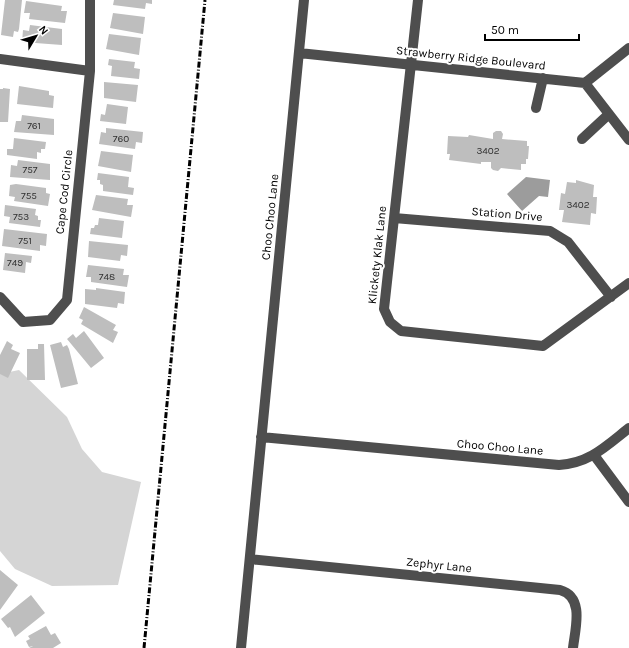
<svg xmlns="http://www.w3.org/2000/svg" width="629" height="648" font-family="Karla,sans-serif">
<style>
.green{fill:#d5d5d5}
.water{fill:#9c9c9c}
.building{fill:#bebebe}
.lines{fill:none;stroke-linecap:round;stroke-linejoin:round}
.minor{stroke:#4e4e4e;stroke-width:10}
.rail{stroke:#000;stroke-width:3;stroke-dasharray:6 2 1 2;stroke-linecap:butt}
.labels{text-anchor:middle;stroke-width:4;stroke-linejoin:round;paint-order:stroke}
.number-label{font-size:10px;fill:#303030}
.street-label{font-size:12px;fill:#000;stroke:#fff}
</style>
<rect width="100%" height="100%" fill="#fff"/>
<path class="green" d="M19 370 67 417 82 449 102 472 141 482 118 585 52 586 15 569 0 551V374Z"/>
<path class="water" d="M526 177 550 180 548 197 539 196 522 211 507 194Z"/>
<path class="building" d="M5 0H22L19 29 18 32 14 31 13 37 1 35Z
M114 0H152V4L146 3 145 9 113 5Z
M26 1 62 6 61 11H67L65 23 29 19 30 13H24Z
M113 13 145 17 143 34 110 28Z
M30 25 62 29V45L22 42 23 30 29 31Z
M109 34 141 38 139 55 106 49Z
M109 59 135 62 134 68 140 69 139 79 111 76 112 66 108 65Z
M104 82 138 85 136 102 104 98Z
M19 86 49 91V95L54 96 53 108 17 104Z
M3 88 10 89 8 122H0V89H3Z
M107 104 128 107 126 124 100 121 101 114 105 115Z
M22 115 54 119V135L14 132 16 121H21Z
M106 128 143 132 142 143 136 142 135 149 99 144 101 132 106 133Z
M496 131H501L503 134 502 139 527 141V146H529L528 159H526V164H521V170L501 168 498 171 493 170 491 168V162H481V164L449 160 450 154H447L448 136 468 137 469 135 493 139V133Z
M14 138 46 142 45 149H41V153L37 152V159L7 155V149H13Z
M101 151 133 155 131 172 98 166Z
M18 160 50 164V180L10 177 11 165 17 166Z
M98 173 129 177 128 187 134 188 133 195 103 191V185L100 184V180H97Z
M576 180 594 185 593 197H597L596 214 591 213 590 225 562 222 564 210H559L561 193 565 194 567 182 576 183Z
M16 184 46 188V193L50 194 48 206 14 201 15 197 9 196 10 185Z
M96 195 128 199 127 205H133L131 217 92 210Z
M5 205 36 209 35 215 38 216V220H41L40 227 9 223 10 217 4 216Z
M99 218 124 221 122 238 90 234 91 228H94L95 225H98Z
M4 229 47 234 46 246 40 245V251L2 246Z
M89 241 128 245 127 256 121 255 120 261 88 257Z
M5 253 32 256 31 263 26 262 25 273 3 270Z
M88 265 124 269 123 275H129L127 287 91 282V277H86Z
M96 288 125 292 124 304 118 303 117 308 85 304V289L96 290Z
M84 307 116 325 113 330 118 332 113 343 81 324 83 320 79 318Z
M84 331 104 358 91 368 67 339 73 334 76 338Z
M7 341 13 345 11 349 20 353 8 378 0 374V355Z
M61 342 63 347 67 345 69 349 78 384 61 388 50 345Z
M38 344H44L45 380H27V349H38Z
M0 570 18 585 0 610Z
M31 595 45 613 15 637 10 627 8 628 1 619Z
M46 626 51 635 55 633 61 643 53 648H29L33 646 29 647 26 641 30 639 28 636Z"/>
<g class="lines">
<path class="minor" d="M418 0 384 309 390 322 401 331 543 346 629 283
M299 53 585 83 629 48
M0 59 90 71
M585 83 629 140
M536 108 543 78
M582 139 609 114
M394 218 550 231 568 242 611 297
M0 297 23 322 50 320 67 300 90 71V0
M261 437 559 465C590 463 606 446 629 428
M594 455 629 502
M250 559 560 590C585 597 575 629 573 648
M241 648 304 0"/>
<path class="rail" d="M144 648 205 0"/>
</g>
<g class="labels">
<g class="number-label">
<text x="34" y="129">761</text>
<text x="121" y="142">760</text>
<text x="488" y="154">3402</text>
<text x="30" y="173">757</text>
<text x="29" y="199">755</text>
<text x="578" y="208">3402</text>
<text x="21" y="220">753</text>
<text x="25" y="244">751</text>
<text x="15" y="266">749</text>
<text x="107" y="280">748</text>
</g>
<g class="street-label">
<text transform="translate(471 58) rotate(6)" y="4">Strawberry Ridge Boulevard</text>
<text transform="translate(64 192) rotate(-84)" y="4">Cape Cod Circle</text>
<text transform="translate(507 214) rotate(5)" y="4">Station Drive</text>
<text transform="translate(270 217) rotate(-84)" y="4">Choo Choo Lane</text>
<text transform="translate(377 255) rotate(-84)" y="4">Klickety Klak Lane</text>
<text transform="translate(500 447) rotate(5)" y="4">Choo Choo Lane</text>
<text transform="translate(439 565) rotate(6)" y="4">Zephyr Lane</text>
</g>
</g>
<g transform="translate(36 36) rotate(52)" stroke="#ffffff" stroke-width="3" paint-order="stroke">
<path d="M0-3L7 15L0 10L-7 15Z" fill="#000000"/>
<text y="-6" font-size="11" font-weight="bold" text-anchor="middle" fill="#000000">N</text>
</g>
<path d="M485 34v6h94v-6" fill="none" stroke="#000000" stroke-width="2"/>
<text x="491" y="34" font-size="12" fill="#000000" stroke="#ffffff" stroke-width="3" paint-order="stroke">50 m</text>
</svg>
